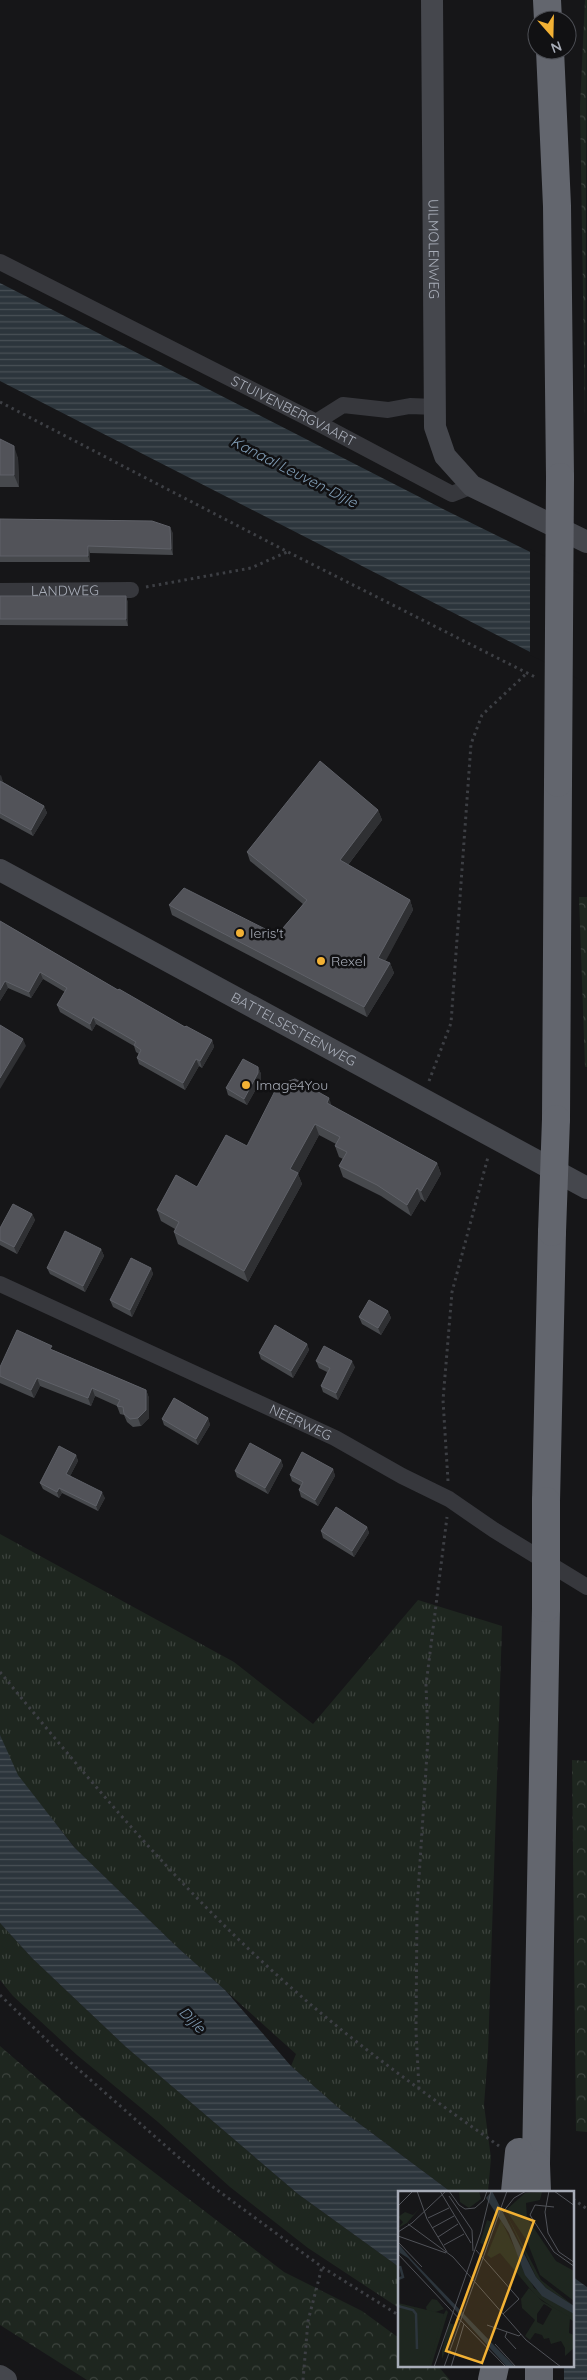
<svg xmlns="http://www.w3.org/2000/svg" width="587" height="2380" font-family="Quicksand,sans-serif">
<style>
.grass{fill:url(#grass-tufts)}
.forest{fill:url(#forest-crowns)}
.water{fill:url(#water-rules)}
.pier{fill:#161618}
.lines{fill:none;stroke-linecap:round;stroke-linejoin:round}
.path{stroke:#3d3f44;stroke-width:3;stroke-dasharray:2.5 4;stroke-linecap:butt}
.street{stroke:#37383d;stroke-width:16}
.secondary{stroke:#45474d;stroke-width:22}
.highway{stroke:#63666e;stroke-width:28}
.highway-bridge{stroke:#63666e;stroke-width:28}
.wall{fill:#47494d}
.shaded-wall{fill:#2f3033}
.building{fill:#525359;stroke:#5f6168}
.poi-dot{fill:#f2b134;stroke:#111113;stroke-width:2}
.labels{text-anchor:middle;stroke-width:5;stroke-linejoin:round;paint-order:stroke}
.street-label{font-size:14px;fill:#a8adb8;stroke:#111113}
.poi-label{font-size:14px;fill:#a8adb8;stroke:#111113;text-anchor:start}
.water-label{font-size:15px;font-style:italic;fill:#7f9bb3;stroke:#111113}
.inset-river{fill:none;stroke:#2c353c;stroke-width:2.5}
.inset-road{fill:none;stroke:#505258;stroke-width:1}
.view{fill:#f2b134;fill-opacity:0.15;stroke:#f2b134;stroke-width:2.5}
.inset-edge{fill:none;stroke:#a8adb8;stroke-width:2.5}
</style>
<defs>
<pattern id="grass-tufts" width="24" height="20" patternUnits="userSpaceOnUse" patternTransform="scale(1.25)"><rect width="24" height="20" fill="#1e261f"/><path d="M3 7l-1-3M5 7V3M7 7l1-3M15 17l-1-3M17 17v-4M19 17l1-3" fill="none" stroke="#3c433d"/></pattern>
<pattern id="forest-crowns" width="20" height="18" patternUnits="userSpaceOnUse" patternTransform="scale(1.25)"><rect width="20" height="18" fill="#1e261f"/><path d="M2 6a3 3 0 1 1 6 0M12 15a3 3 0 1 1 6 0" fill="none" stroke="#3c433d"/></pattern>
<pattern id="water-rules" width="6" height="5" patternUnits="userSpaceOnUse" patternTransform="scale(1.25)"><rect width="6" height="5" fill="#2c353c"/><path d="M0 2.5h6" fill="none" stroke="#485056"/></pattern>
</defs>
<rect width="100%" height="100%" fill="#161618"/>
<path class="grass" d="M0 1534 234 1662 313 1724 418 1600 502 1626 488 2053 484 2105 491 2158 488 2192H451L341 2110 291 2066 296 2054 176 1946 76 1849 16 1774 0 1736Z
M0 1923 32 1958 126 2047 298 2194 399 2267V2308L308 2248 230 2187 158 2122 77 2055 13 1996 0 1980Z"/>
<path class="forest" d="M585 0H587L585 421 580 106Z
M579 897H587V1067H585Z
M572 1760 587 1761V2132L576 2131Z
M0 2046 82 2117 284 2272 362 2311 399 2338 400 2366H438L450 2380H87L0 2325Z"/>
<path class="water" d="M0 283 445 510 587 580V681L0 381Z
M0 1735 18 1775 74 1847 176 1946 225 1990 291 2066 341 2110 451 2192H400L399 2267 298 2194 126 2047 32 1958 0 1923Z
M573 2277 587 2287V2380H542L525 2366H573Z"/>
<path class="pier" d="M530 549 587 577V683L530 655Z
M523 2366H564V2380H538Z"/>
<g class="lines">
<path class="path" d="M0 402 288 552 537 678
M146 587 251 568 287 552
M429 1081 451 1023 471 744 482 715 527 673
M448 1481 443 1400 452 1292 488 1157
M0 1672C89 1780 180 1890 286 1983 353 2043 426 2094 499 2146
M0 1995 61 2054 209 2184 322 2267 400 2316
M419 2089 416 2031 417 1909 428 1738 426 1685 447 1517
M573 2199 587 2209
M303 2380 308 2321 322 2267"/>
<g class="street">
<path id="s1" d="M0 262 316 422 452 494 472 486"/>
<path d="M316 422 343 405 388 410 410 406 435 407"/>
<path id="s2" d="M0 591 131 590"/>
<path id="s3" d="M0 1284 335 1438 402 1476 449 1499 494 1530 587 1587"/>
</g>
<g class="secondary">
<path id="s4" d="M432 0 435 427 445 456 472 486 587 542"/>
<path id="s5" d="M0 870 587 1188"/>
<path d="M0 2376 6 2380"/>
</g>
<path class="highway" d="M547 0 548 20
M550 50 557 206 560 477
M556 1119 558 783
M546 1501 552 1232
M536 2164 546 1608
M539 2366V2380
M492 2380 495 2366"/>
<path class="highway-bridge" d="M558 783 560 477
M552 1232 556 1119
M546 1608V1501
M536 2164 537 2192
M515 2192 519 2152"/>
</g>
<path class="wall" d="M0 439 18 458 19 487H0Z
M0 519 173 533V555L90 553V562H0Z
M0 596H126L128 603V626L0 625Z
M0 775 3 782 44 806 47 813 33 836 0 818Z
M378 810 382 820 348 865 410 900 413 910 385 961 390 963 394 973 367 1017 172 915 169 905 277 935 303 904 250 861 247 852Z
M0 921 118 990 185 1027 212 1040 214 1047 202 1068 199 1066 185 1090 139 1064 137 1058 139 1054 136 1052 134 1046 96 1024 92 1031 60 1012 57 1005 65 992 43 979 31 998 8 988 0 1001Z
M258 1067 261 1074V1080L247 1105 228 1095 226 1088Z
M332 1106 437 1163 441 1174 425 1202 421 1199 411 1216 381 1196 343 1177 339 1166 343 1159 339 1157 335 1146 336 1144 319 1135 298 1174 302 1184 248 1282 178 1244 174 1232 175 1229 161 1221 157 1210 197 1187 247 1146Z
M32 1214 35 1220 17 1254 0 1245V1228Z
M101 1249 104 1256 85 1292 50 1274 47 1268Z
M151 1268 153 1274 132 1317 113 1307 110 1300Z
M388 1311 391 1318 381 1335 362 1324 359 1317Z
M307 1344 309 1350 293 1378 261 1359 259 1353Z
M53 1350 146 1390 149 1398V1418L141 1426 133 1427 127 1422 124 1415 120 1414 117 1406 95 1396 91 1406 40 1386 34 1398 0 1383V1367Z
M316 1361 355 1367 338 1400 323 1392 321 1386 327 1372 319 1368Z
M208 1418 210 1425 198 1445 164 1425 162 1419Z
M76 1455 78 1461 70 1476 105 1498 98 1511 62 1493 59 1498 43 1489 40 1483Z
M281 1460 283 1466 268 1494 237 1477 235 1471Z
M333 1469 335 1476 318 1506 301 1497 299 1490 301 1486 292 1481 290 1475Z
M367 1527 369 1533 354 1557 323 1538 321 1531Z"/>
<path class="shaded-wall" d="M14 446 18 458 19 487 14 475Z
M170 527 173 533V555L171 549Z
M88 546 90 553V562L88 556Z
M126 596 128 603V626L126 619Z
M1 775 3 782 0 784V776Z
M44 806 47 813 33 836 31 830Z
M378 810 382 820 344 870 340 860Z
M410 900 413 910 382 968 378 958Z
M390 963 394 973 367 1017 364 1007Z
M40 972 43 979 31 998 29 992Z
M5 981 8 988 0 1001V990Z
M93 1017 96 1024 92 1031 90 1024Z
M23 1039 26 1046 0 1089V1078Z
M212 1040 214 1047 202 1068 200 1061Z
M196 1059 199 1066 185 1090 183 1083Z
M258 1067 261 1074V1080L247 1105 244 1099Z
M329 1098 333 1109 327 1103Z
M315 1124 319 1135 298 1174 302 1184 248 1282 244 1271 290 1169Z
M437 1163 441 1174 425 1202 421 1191Z
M417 1188 421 1199 411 1216 407 1205Z
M32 1214 35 1220 17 1254 14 1247Z
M101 1249 104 1256 85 1292 83 1286Z
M151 1268 153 1274 132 1317 130 1310Z
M388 1311 391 1318 381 1335 378 1328Z
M307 1344 309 1350 293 1378 291 1371Z
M352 1361 355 1367 338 1400 336 1393Z
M37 1378 40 1386 34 1398 31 1390Z
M92 1388 95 1396 91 1406 88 1398Z
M146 1390 149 1398V1418L141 1426 138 1418Z
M208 1418 210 1425 198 1445 196 1439Z
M76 1455 78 1461 68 1480 66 1474Z
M281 1460 283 1466 268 1494 265 1488Z
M333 1469 335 1476 318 1506 315 1500Z
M59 1488 62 1493 59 1498 57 1492Z
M102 1492 105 1498 98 1511 96 1506Z
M367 1527 369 1533 354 1557 352 1551Z"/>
<path class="building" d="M0 439 14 446V475H0Z
M0 519 152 521 170 527 171 549 88 546V556H0Z
M0 596H126V619H0Z
M320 761 378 810 340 860 410 900 378 958 390 963 364 1007 169 905 184 888 277 935 307 900 247 852Z
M0 781 44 806 31 830 0 813Z
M0 921 118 990 119 989 185 1027 186 1026 212 1040 200 1061 196 1059 183 1083 137 1058 141 1050 134 1045 136 1042 93 1017 90 1024 57 1005 67 988 40 972 29 992 5 981 0 990Z
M0 1025 23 1039 0 1078Z
M243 1059 258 1067V1073L244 1099 226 1088Z
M295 1079 329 1098 327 1103 437 1163 421 1191 417 1188 407 1205 377 1185 339 1166 347 1152 335 1146 340 1137 315 1124 290 1169 298 1173 244 1271 174 1232 179 1222 157 1210 176 1175 197 1187 226 1135 247 1146 278 1085Z
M13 1204 32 1214 14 1247 0 1240V1228Z
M65 1231 101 1249 83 1286 47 1268Z
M131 1258 151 1268 130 1310 110 1300Z
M369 1300 388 1311 378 1328 359 1317Z
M275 1325 307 1344 291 1371 259 1353Z
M17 1330 52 1346 50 1349 146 1390V1410L138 1418 130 1419 124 1414 123 1407 117 1406 120 1400 92 1388 88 1398 37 1378 31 1390 0 1376V1367Z
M324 1346 352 1361 336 1393 321 1386 330 1368 316 1361Z
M174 1398 208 1418 196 1439 162 1419Z
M250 1443 281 1460 265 1488 235 1471Z
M59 1446 76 1455 66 1474 102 1492 96 1506 59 1488 57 1492 40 1483Z
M302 1452 333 1469 315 1500 299 1490 303 1482 290 1475Z
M336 1507 367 1527 352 1551 321 1531Z"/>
<g class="poi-dot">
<circle cx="240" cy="933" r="5"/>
<circle cx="321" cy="961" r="5"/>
<circle cx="246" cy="1085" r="5"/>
</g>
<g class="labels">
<g class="street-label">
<text dy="5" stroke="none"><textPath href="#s4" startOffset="249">UILMOLENWEG</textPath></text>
<text dy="5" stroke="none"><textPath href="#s1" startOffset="329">STUIVENBERGVAART</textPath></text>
<text dy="5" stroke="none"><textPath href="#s2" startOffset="65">LANDWEG</textPath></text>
<text dy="5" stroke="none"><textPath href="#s5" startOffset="334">BATTELSESTEENWEG</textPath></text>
<text dy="5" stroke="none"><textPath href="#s3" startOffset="331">NEERWEG</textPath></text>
</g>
<g class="poi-label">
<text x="250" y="938">Ieris't</text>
<text x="331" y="966">Rexel</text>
<text x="256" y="1090">Image4You</text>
</g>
<g class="water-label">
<text transform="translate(294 472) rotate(27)" y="5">Kanaal Leuven-Dijle</text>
<text transform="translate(192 2020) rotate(45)" y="5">Dijle</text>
</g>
</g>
<g transform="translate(398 2191)">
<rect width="176" height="176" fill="#161618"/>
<path d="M109 24 143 89 176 115 148 97 138 86ZM103 29 136 97 176 123 175 130 138 105 102 62 93 67 89 64Z" fill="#1e261f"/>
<path d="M61 0H81L83 8 71 17 62 11ZM144 1 142 9 128 12 129 27 158 70 176 80V110L142 84 129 50 108 19 127 2ZM22 17 9 32 0 37 5 31 0 26 7 21 15 24ZM89 29 96 32 88 54 82 52ZM131 97 144 110 172 126 171 142 176 144V157L167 165V157L163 150 153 153 151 147 146 148 144 144 137 142 132 149 127 145 137 129 124 117 123 108ZM146 113 154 118 145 134 139 131V123ZM34 108 39 109 46 118 35 122 42 131 48 119 50 121 33 176H5L0 114 30 125 28 116ZM51 132 58 134 44 168V159Z" fill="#1e261f" fill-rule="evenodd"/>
<path d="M0 112 46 123 30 176H0Z" fill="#1e261f"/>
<path d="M94 0 138 86 148 97 176 115V123L144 105 127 84 111 42 88 7ZM0 52 13 68 117 176H109L10 67 2 62Z" fill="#2c353c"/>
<path class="inset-river" d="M0 88 5 86 2 75M0 115 15 119 18 123 19 158"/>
<path class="inset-road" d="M19 0 29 28 49 61M42 0 73 52M51 0 61 14M151 0 147 21 150 42 161 61 177 72M156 0 177 15M51 5 74 39 75 60M61 14 67 18 77 17 86 9 89 0M0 15 15 0M156 16 137 14 132 24 156 61 177 76M105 21 116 7 128 0M30 27 51 17M10 33 55 66 128 149 163 176M34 37 56 25M0 41 14 32 48 0M0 45 48 62M40 46 60 33M0 51 24 76M46 54 66 43M78 59 121 108 105 123M0 63 66 133 53 176M66 133 108 176M89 134 121 145 123 143M109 141 107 146 118 158M97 153 118 176M36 176 83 41 93 0M46 176 109 0"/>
<path class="view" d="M100 17 136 30 84 172 48 160Z"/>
<rect width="176" height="176" class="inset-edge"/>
</g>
<g transform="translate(552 35) rotate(160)"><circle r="24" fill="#111113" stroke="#4d4f55"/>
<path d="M0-4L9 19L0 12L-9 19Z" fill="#f2b134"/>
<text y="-8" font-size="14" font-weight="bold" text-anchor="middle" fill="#a8adb8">N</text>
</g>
</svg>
